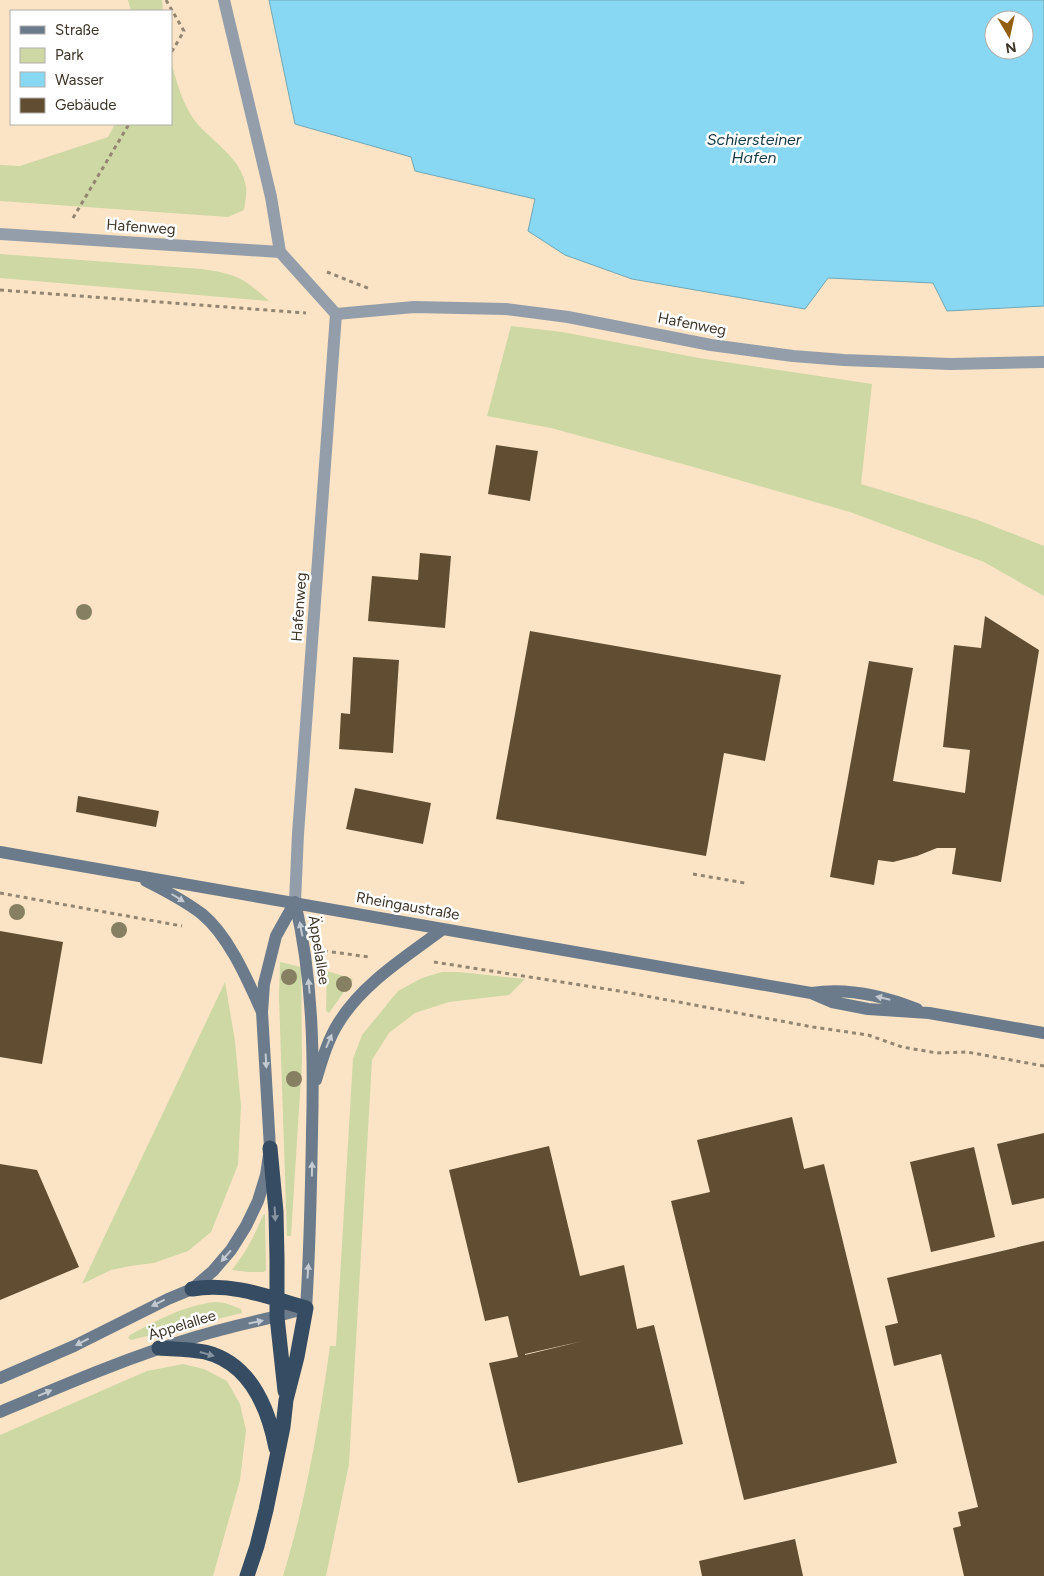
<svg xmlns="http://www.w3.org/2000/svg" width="1044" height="1576" font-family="Figtree,sans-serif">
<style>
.green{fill:#cdd8a5}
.water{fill:#88d8f4;stroke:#72a7b7;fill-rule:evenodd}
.building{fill:#604d32;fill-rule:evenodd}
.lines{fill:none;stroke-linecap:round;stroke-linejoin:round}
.path{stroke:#948570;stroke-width:3;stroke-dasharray:4 4;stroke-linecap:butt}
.lane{stroke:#939eaa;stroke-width:12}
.street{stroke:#939eaa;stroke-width:12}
.secondary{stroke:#6b7b8c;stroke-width:12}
.highway{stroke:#364c63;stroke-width:15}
.tree{fill:#867f61}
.oneway{fill:#c4cad1}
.oneway2{fill:#8694a1}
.labels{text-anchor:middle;stroke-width:5;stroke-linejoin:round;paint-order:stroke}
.street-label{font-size:15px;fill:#3e3529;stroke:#fff}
.water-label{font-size:16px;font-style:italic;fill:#143946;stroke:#fff}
</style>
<rect width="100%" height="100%" fill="#fbe4c5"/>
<path class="green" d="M128 0H162L163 11H131Z
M171 60C176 81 182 103 195 121 212 142 242 158 246 187 247 194 245 203 244 210L228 217 0 201V165L20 166 108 137 115 124H171Z
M0 254 202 269C236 274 244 278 269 301L0 278Z
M511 326 562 332 699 358 872 384 861 484 975 519 1044 546V596L984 562 850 512 690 466 551 428 487 416Z
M280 962 301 967 302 1062 291 1236H287L279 997Z
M327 971 353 979 329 1013 326 1011Z
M442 972H459L525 979 509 995 449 1002 415 1013 389 1033 372 1060 349 1464 326 1576H283C306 1501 319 1424 330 1346H336L353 1059 362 1035 398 991 422 978Z
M225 982 235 1041 241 1106 238 1165 211 1232 188 1251 154 1263 130 1266 111 1270 82 1284Z
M265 1214 266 1270 264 1272H248L232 1270C246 1252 255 1235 263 1215Z
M215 1302 225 1303 241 1309 242 1313 131 1340 128 1338 130 1335C158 1320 182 1306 215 1302Z
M183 1364 204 1369 227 1381 240 1404 246 1430 240 1480 213 1576H0V1435L147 1371Z"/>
<path class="water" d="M269 0H1044V306L947 311 933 283 828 278 805 309 632 279 565 255 528 231 535 199 415 171 411 157 295 124ZM994 20H1024V50H994Z"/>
<path class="building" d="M496 445 538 451 530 501 488 494Z
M420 553 451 556 445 628 368 621 372 576 418 580Z
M985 616 1039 650 1001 882 952 874 956 848H937L917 856 893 862 878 860 874 885 830 877 869 661 913 668 893 781 965 793 970 750 943 747 954 645 981 648Z
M530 631 781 675 765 761 724 753 706 856 496 819Z
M353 657 399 660 393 753 339 749 341 713 350 714Z
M355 788 431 803 423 844 346 829Z
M78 796 159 811 156 827 76 812Z
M0 931 63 942 42 1064 0 1057Z
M792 1117 804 1169 824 1164 897 1463 744 1500 671 1201 710 1192 697 1140Z
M1044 1133V1198L1012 1205 997 1144Z
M549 1146 580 1276 624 1265 637 1329 654 1325 683 1444 518 1483 489 1363 518 1357 508 1316 485 1321 449 1170ZM583 1341 525 1355V1354Z
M974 1147 995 1237 931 1252 910 1162Z
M0 1164 37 1170 79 1267 0 1300Z
M1044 1241V1576H964L953 1528 961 1526 958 1512 978 1507 941 1354 894 1366 885 1326 898 1323 887 1278Z
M795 1539 803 1576H702L699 1561Z"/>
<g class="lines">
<path class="path" d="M166 0 184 31 171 53
M73 218 129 124
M327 272 370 289
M0 290 306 313
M693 874 745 883
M0 893 182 926
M324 951 370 957
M434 962 619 991 813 1027 868 1035 902 1047 937 1053 967 1052 1044 1066"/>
<path class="lane" d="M224 0 271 197 280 252
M336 314 414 307 506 309 568 317 711 345 793 356 844 360 951 364 1044 362"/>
<path class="street" d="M0 234 280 252 336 314 298 834 295 902"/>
<path class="secondary" d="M0 852 811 993 832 1002 868 1009 929 1013 1044 1033
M146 881C166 891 185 901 202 914 229 936 248 981 262 1012
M812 993C848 987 884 996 917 1009
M316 1080C322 1060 328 1039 339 1022 363 983 407 956 443 929
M0 1378 74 1346 168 1299 192 1289 213 1271 231 1250 246 1226 258 1201 266 1175 270 1148 262 1012 264 984 276 936 295 902
M0 1412C66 1384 131 1356 199 1336 234 1325 271 1319 306 1308 310 1249 311 1191 312 1133 314 1055 313 978 295 902"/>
<path class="highway" d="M270 1148 276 1212 277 1259V1317L285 1391
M192 1289C232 1282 268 1297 306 1308L297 1357 286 1400 283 1427 266 1510 257 1546 247 1576
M159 1348C174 1349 190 1349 205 1352 250 1363 268 1407 276 1448"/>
</g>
<g class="tree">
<circle cx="84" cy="612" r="8"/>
<circle cx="17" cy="912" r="8"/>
<circle cx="119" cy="930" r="8"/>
<circle cx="289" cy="977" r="8"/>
<circle cx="344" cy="984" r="8"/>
<circle cx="294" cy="1079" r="8"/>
</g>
<defs><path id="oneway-solid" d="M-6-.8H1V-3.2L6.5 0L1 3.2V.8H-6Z" transform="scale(1.25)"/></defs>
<g class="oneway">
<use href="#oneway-solid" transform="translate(178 898) rotate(32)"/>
<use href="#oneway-solid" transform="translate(301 929) rotate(-101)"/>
<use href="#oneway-solid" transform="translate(309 986) rotate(-95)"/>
<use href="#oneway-solid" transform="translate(883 998) rotate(-167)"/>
<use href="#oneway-solid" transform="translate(329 1041) rotate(-67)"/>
<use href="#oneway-solid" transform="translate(266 1061) rotate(87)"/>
<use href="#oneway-solid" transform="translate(312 1169) rotate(-89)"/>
<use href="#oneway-solid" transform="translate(226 1256) rotate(131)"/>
<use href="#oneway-solid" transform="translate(308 1271) rotate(-86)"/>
<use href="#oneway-solid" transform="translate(158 1303) rotate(154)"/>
<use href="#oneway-solid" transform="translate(256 1322) rotate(-12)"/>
<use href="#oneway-solid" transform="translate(82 1342) rotate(153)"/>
<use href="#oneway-solid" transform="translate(45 1393) rotate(-23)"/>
</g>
<g class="oneway2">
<use href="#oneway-solid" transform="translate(275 1214) rotate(87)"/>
<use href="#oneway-solid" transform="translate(207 1354) rotate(16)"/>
</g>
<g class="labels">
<g class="street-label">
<text transform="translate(141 227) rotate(4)" y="5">Hafenweg</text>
<text transform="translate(692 324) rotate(11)" y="5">Hafenweg</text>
<text transform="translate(299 607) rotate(-86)" y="5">Hafenweg</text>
<text transform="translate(408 906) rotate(10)" y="5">Rheingaustraße</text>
<text transform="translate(319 950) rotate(81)" y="5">Äppelallee</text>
<text transform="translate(182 1325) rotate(-17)" y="5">Äppelallee</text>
</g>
<g class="water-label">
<text x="754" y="145">Schiersteiner<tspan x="754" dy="18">Hafen</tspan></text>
</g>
</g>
<rect x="10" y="10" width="162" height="115" fill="#ffffff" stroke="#b2aea9"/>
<rect x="20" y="26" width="25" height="8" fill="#6b7b8c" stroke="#b2aea9"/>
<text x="55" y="35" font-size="15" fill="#3e3529">Straße</text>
<rect x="20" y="48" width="25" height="15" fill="#cdd8a5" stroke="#b2aea9"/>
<text x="55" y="60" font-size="15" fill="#3e3529">Park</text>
<rect x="20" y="72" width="25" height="15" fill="#88d8f4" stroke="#b2aea9"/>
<text x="55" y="85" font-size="15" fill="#3e3529">Wasser</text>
<rect x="20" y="98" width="25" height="15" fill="#604d32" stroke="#b2aea9"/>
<text x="55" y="110" font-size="15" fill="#3e3529">Gebäude</text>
<g transform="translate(1009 35) rotate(171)"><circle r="24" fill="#ffffff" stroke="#b2aea9"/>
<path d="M0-4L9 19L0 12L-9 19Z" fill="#925f11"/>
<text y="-8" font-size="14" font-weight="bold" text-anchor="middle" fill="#3e3529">N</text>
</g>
</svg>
